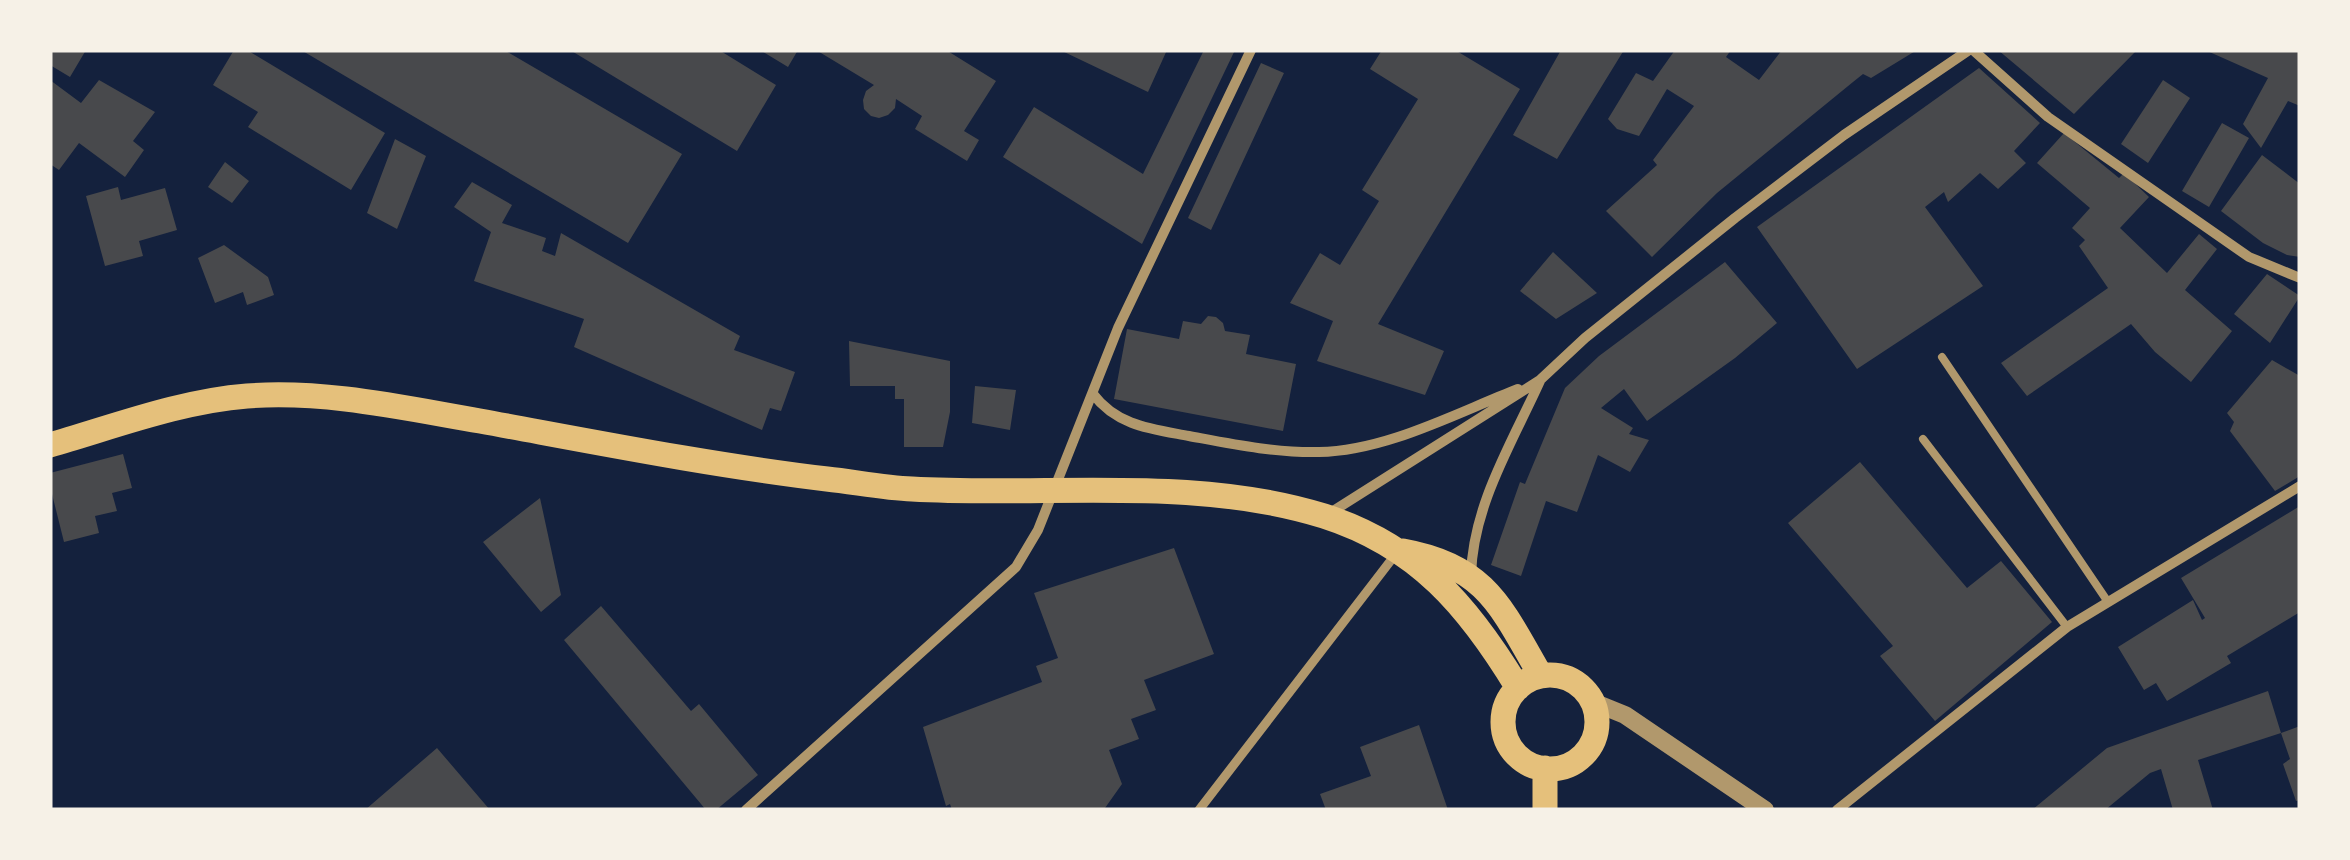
<svg xmlns="http://www.w3.org/2000/svg" width="2350" height="860" font-family="Rubik,sans-serif">
<style>
.building{fill:#48494c}
.lines{fill:none;stroke-linecap:round;stroke-linejoin:round}
.service{stroke:#b1986c;stroke-width:8}
.pedestrian{stroke:#b1986c;stroke-width:9}
.minor{stroke:#b1986c;stroke-width:10}
.tertiary{stroke:#b1986c;stroke-width:18}
.primary{stroke:#e5c07b;stroke-width:25}
</style>
<rect width="100%" height="100%" fill="#14213d"/>
<path class="building" d="M50 50H86L70 77 50 65Z
M234 50H247L385 133 351 190 248 127 258 112 213 85Z
M301 50H504L682 154 628 243Z
M570 50H719L776 85 737 151Z
M760 50H798L788 67Z
M816 50H946L996 81 964 131 979 140 967 161 915 129 922 116 896 99 895 108 888 115 879 118 871 116 864 109 863 100 866 91 874 85Z
M1060 50H1167L1148 92Z
M1204 50H1235L1142 244 1003 157 1034 107 1143 174Z
M1382 50H1455L1520 89 1378 324 1444 351 1425 395 1317 361 1333 321 1290 303 1320 253 1340 265 1379 201 1362 190 1418 99 1370 69Z
M1561 50H1624L1557 159 1513 135Z
M1675 50H1731L1726 57 1759 80 1782 50H1917L1871 78 1863 74 1853 82 1717 193 1652 257 1606 211 1657 165 1653 160 1694 106 1667 89 1639 136 1617 129 1608 119 1636 73 1653 81Z
M1998 50H2137L2074 114Z
M2205 50H2300V106L2288 101 2261 148 2243 124 2268 78Z
M1261 63 1284 73 1211 230 1188 218Z
M1979 68 2040 123 2014 151 2026 163 1998 189 1980 173 1948 202 1944 192 1925 207 1983 286 1857 369 1757 227Z
M50 80 81 103 99 80 155 112 133 141 144 150 125 177 79 143 59 170 50 164Z
M2163 80 2190 98 2148 163 2121 144Z
M2222 123 2249 138 2209 207 2182 191Z
M2064 133 2119 178 2124 173 2149 197 2120 228 2167 273 2199 234 2217 249 2185 290 2232 331 2191 382 2155 352 2131 324 2027 396 2001 363 2108 288 2079 246 2085 240 2072 228 2090 208 2037 163Z
M395 139 426 156 397 229 367 213Z
M2262 155 2300 184V257L2287 255 2263 243 2221 211Z
M225 162 249 181 232 203 208 187Z
M472 182 512 205 502 223 546 238 542 251 555 256 561 233 740 336 734 350 795 372 781 411 770 408 762 430 574 347 584 319 474 281 491 232 454 207Z
M118 187 121 200 165 188 177 230 139 241 143 256 105 266 86 196Z
M224 245 268 277 274 295 247 305 243 292 215 303 198 258Z
M1553 252 1597 293 1556 319 1520 291Z
M1725 262 1777 323 1735 358 1647 421 1624 389 1601 408 1633 428 1629 434 1649 440 1630 472 1598 455 1577 512 1546 501 1521 576 1491 565 1520 482 1525 484 1565 388 1599 356Z
M2267 274 2300 296 2270 343 2234 314Z
M1208 316 1216 317 1223 323 1225 331 1250 335 1246 354 1296 364 1283 431 1114 399 1127 329 1179 339 1183 321 1201 324Z
M849 341 950 361V412L943 447H904V399H895V386H850Z
M2272 360 2300 376V476L2275 491 2230 431 2234 422 2227 413Z
M975 386 1016 390 1010 430 972 423Z
M123 454 132 488 112 493 117 511 95 516 99 533 64 542 50 486V473Z
M1860 462 1967 588 2001 561 2052 622 1935 721 1880 656 1893 646 1788 523Z
M540 498 561 595 541 612 483 542Z
M2300 506V612L2227 656 2231 663 2167 701 2156 683 2144 690 2118 647 2193 600 2202 620 2205 618 2181 578Z
M1174 548 1214 654 1144 680 1156 710 1131 719 1139 739 1109 750 1122 784 1105 808 952 810 950 804 946 806 923 727 1042 682 1036 666 1058 658 1034 593Z
M601 606 691 711 699 704 758 775 716 810H706L564 640Z
M2268 691 2281 733 2198 760 2213 810H2173L2161 769 2150 773 2105 810H2032L2107 748Z
M1419 725 1448 810H1326L1320 794 1371 776 1360 747Z
M2300 726V800L2296 801 2283 764 2290 759 2281 733Z
M437 748 490 810H365Z"/>
<g class="lines">
<path class="service" d="M1942 357 2108 602
M1923 439 2067 627"/>
<path class="pedestrian" d="M1199 810 1395 555"/>
<path class="minor" d="M1973 50 2048 117 2249 257 2300 278
M1093 394C1117 426 1152 429 1189 436 1232 444 1275 453 1319 452 1386 451 1456 413 1518 389
M1330 513 1540 380 1585 338 1735 218 1844 135 1969 50
M1471 575C1473 505 1512 443 1540 381
M746 810 1016 567 1038 530 1118 328 1251 50
M1837 810 2067 627 2300 486"/>
<path class="tertiary" d="M1593 702 1625 715 1765 810"/>
<path class="primary" d="M50 445C113 427 181 401 247 396 325 390 404 408 480 421 595 442 710 465 827 479 855 482 884 488 912 489 1048 497 1192 475 1324 516 1418 546 1469 607 1518 688
M1403 551C1487 566 1502 609 1541 676
M1503 722a47 47 0 1 1 94 0a47 47 0 1 1-94 0Z
M1545 768V810"/>
</g>
<rect width="2350" height="860" fill="none" stroke="#f6f1e7" stroke-width="105"/>
</svg>
